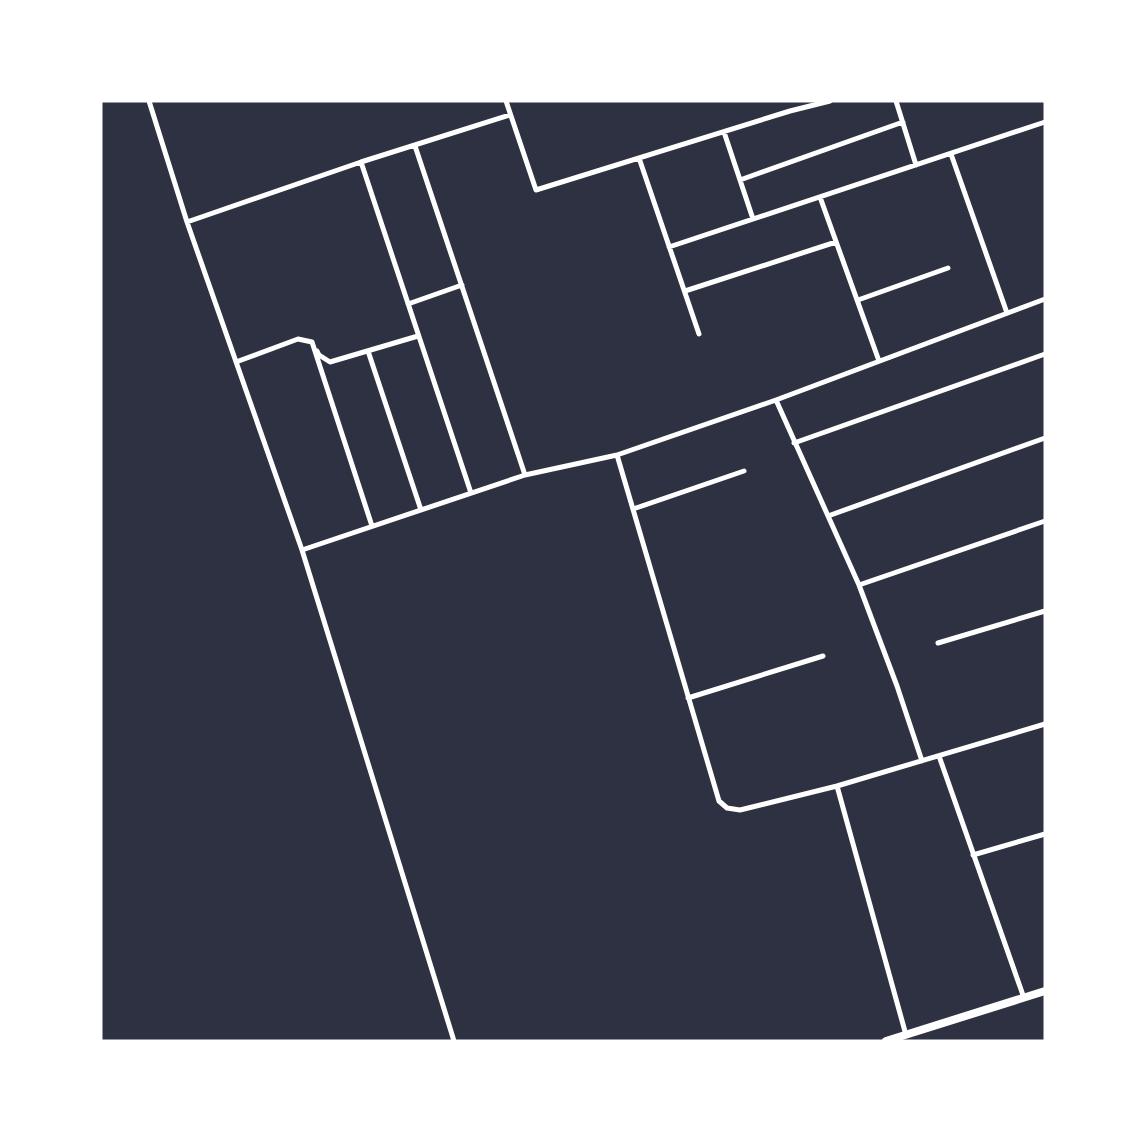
<svg xmlns="http://www.w3.org/2000/svg" width="1146" height="1142" font-family="Inter,sans-serif">
<style>
.lines{fill:none;stroke-linecap:round;stroke-linejoin:round}
.minor{stroke:#fff;stroke-width:5}
.tertiary{stroke:#fff;stroke-width:8}
</style>
<rect width="100%" height="100%" fill="#2d3142"/>
<g class="lines">
<path class="minor" d="M149 101 187 222 302 550 454 1041
M506 101 536 190 790 111 830 101
M896 101 916 165
M724 132 753 219
M415 146 525 475
M951 154 1007 313
M639 158 699 334
M361 162 471 493
M740 180 903 122
M820 197 879 361
M187 222 361 162 510 115
M669 247 1045 122
M685 291 836 242
M858 300 948 268
M408 304 462 285
M312 342 372 526
M317 351 319 355 330 362 418 336
M368 351 421 510
M236 362 298 339 312 342
M776 400 859 585 897 686 922 761
M794 443 1045 354
M617 455 719 801 727 808 740 810 837 786 1045 724
M633 509 744 471
M828 516 1045 438
M302 550 525 475 617 455 776 400 1045 299
M859 585 1045 521
M938 643 1045 611
M688 698 823 656
M939 756 1024 998
M837 786 906 1035
M973 855 1045 834"/>
<path class="tertiary" d="M886 1041 1045 991"/>
</g>
<rect width="1146" height="1142" fill="none" stroke="#ffffff" stroke-width="205"/>
</svg>
